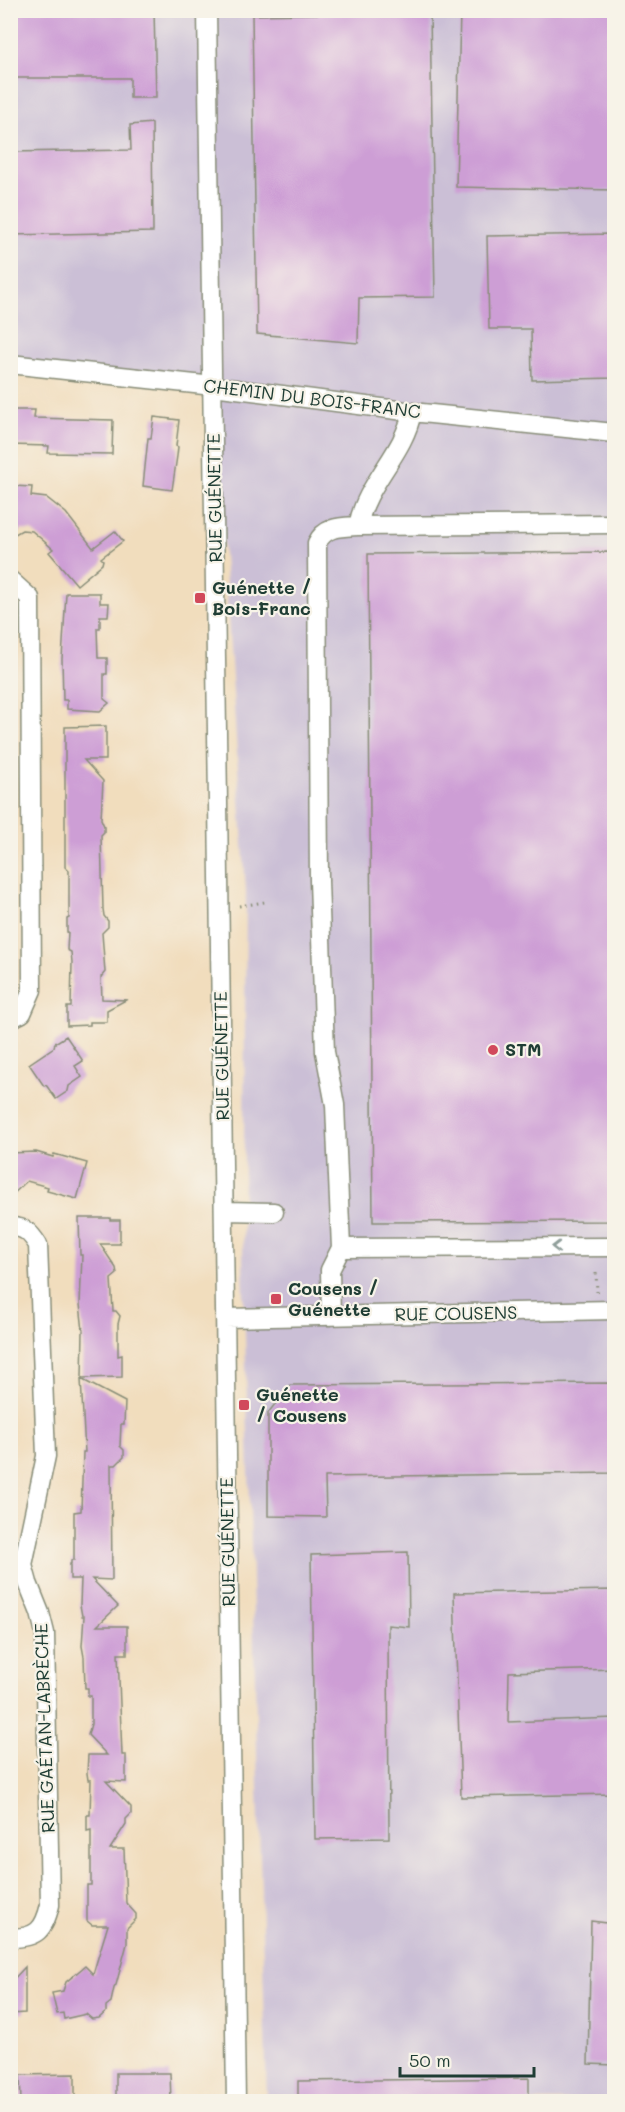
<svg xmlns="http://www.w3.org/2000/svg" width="625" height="2112" font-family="Mali,sans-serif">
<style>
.industrial{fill:#cbbfd6}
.building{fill:#cd9ed5}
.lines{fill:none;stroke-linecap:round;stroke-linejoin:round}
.minor-casing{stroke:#888d78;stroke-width:21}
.path{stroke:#888d78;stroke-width:3;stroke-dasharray:1.5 4.5;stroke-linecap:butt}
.minor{stroke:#fff;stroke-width:18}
.oneway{stroke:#8f9e9a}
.poi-dot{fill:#d1495b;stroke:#f7f3e8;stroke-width:2}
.labels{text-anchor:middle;stroke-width:4.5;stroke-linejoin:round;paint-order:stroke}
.street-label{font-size:18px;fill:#1f3d34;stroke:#f7f3e8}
.poi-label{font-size:18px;font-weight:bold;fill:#1f3d34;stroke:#f7f3e8;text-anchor:start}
</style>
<rect width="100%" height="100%" fill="#f7f3e8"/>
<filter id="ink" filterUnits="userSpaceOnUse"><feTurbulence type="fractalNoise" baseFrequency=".0167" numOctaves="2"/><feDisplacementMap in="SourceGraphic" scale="12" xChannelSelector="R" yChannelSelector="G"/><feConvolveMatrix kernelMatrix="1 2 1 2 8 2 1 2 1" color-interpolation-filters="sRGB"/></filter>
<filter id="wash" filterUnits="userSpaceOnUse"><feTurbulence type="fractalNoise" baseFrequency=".008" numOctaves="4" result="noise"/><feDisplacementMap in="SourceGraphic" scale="24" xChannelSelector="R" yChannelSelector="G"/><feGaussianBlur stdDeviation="1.35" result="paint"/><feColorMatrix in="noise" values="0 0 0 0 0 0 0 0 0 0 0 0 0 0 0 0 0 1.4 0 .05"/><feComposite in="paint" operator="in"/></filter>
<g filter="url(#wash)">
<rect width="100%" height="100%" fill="#f1ddbd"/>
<path class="industrial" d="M11 11H614V2101H267L243 1264 246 891 213 386 11 365Z"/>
<g id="blocks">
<path class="building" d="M10 10H154L156 98H130V78H10Z
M460 10H615V190L456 187Z
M430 12 435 297 359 298 358 343 257 334 252 15Z
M152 123 153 232 10 235V152L131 150 130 125Z
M615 234V378L532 380 531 329H489L487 236Z
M10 410H35L34 418 113 420 112 454 48 453 49 446 10 445Z
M154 417 179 420 176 446 178 447 177 456 172 490 143 486 148 438H151Z
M13 486 32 487 31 496 47 498 66 513 93 548 115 531 123 541 101 558 103 560 102 564 77 585 49 552 53 549 32 531 22 530 10 537Z
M615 552V1221L373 1222 368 554Z
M66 593H100V603H109L108 616H100V628H97L98 658H107V674H104V699L109 703 100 711 67 709V700H63L62 659Z
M106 726V760H84L103 781 101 819 104 826V832L101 835 103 909 104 916 108 921V927L102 933 105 972 101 977 102 999 126 1000 107 1010V1022H90V1025L67 1026V1007H71L72 962 71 952 67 950 68 932H67V919L69 918V871L65 867V727Z
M66 1036 83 1061 75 1066 82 1077 69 1086 68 1091 56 1099 46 1085 44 1086 29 1064 54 1047 55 1043Z
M36 1152 53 1157 54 1154 87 1163 77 1199 47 1191 48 1187 27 1181 10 1197V1153Z
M79 1218H110V1220H120V1244H100L116 1268 117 1274 111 1279 113 1311H116L120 1316 118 1324V1356L122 1355V1377L82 1378 83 1331 80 1304 82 1255H80Z
M81 1379 125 1402 124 1424H121L120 1446 124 1450V1457L116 1465H111L112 1580 92 1579 118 1606 97 1626H127V1654H118L122 1755H126V1782L106 1781 131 1807V1814L126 1819V1824L110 1849H124L126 1903 136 1914V1919L127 1928V1944L116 1985 114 1988 111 2002 106 2006V2012L99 2018 92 2019 86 2014 64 2019 63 2013 57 2014 52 1993 63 1991 66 1982 85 1966 93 1974 108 1925H92L87 1921V1885H91V1830L87 1831V1815H90L91 1780H88L87 1773 88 1755H107L88 1735 91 1724V1696H88V1688H85L84 1657 82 1646 84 1616H82L80 1605 81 1579H70V1564H71V1560H74V1512L81 1511 83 1452H85Z
M615 1383V1473L325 1477 326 1517 268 1516V1413L290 1385Z
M408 1552 409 1627 388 1625 389 1838 315 1839 311 1555Z
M615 1590V1669L509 1672 508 1722 615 1718V1794L461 1797 454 1593Z
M591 1921 615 1924V2065L588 2064Z
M25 1967V2013L10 2014V1983Z
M116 2073H170L171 2102H116Z
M75 2074V2102H21L20 2075Z
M529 2078V2102H298V2081Z"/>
</g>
</g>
<g filter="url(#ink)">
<use href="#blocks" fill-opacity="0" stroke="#888d78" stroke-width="1.5"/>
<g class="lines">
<defs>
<path id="minor" d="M207 10 236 2102
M10 364 213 386 412 412 614 433
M358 526C366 483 404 454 412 412
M10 580 30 598 32 990 22 1013 10 1019
M224 1211 274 1212
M10 1227C25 1226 31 1234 38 1245L46 1456 23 1565 28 1583 40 1613 45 1633 50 1905C44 1930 37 1938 10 1938
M341 1248 614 1247
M331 1316 330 1270 341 1248 335 1105 325 1052 319 881 317 543C325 526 341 527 358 526L614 524
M225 1318 614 1310"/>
</defs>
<use href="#minor" class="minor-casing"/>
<path class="path" d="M239 906 265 902
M596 1273 597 1292"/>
<use href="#minor" class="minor"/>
</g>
<defs><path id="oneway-chevron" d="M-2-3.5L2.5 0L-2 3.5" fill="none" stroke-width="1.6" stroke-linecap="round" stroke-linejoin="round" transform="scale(1.5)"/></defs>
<use class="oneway" href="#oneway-chevron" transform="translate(556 1247) rotate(180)"/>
</g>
<g class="poi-dot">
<rect x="194" y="592" width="12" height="12" rx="3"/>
<circle cx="493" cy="1050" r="6"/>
<rect x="270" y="1293" width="12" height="12" rx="3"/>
<rect x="238" y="1399" width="12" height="12" rx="3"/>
</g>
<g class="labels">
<g class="street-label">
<text transform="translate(312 399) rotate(7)" y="6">CHEMIN DU BOIS-FRANC</text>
<text transform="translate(215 498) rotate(-91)" y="6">RUE GUÉNETTE</text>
<text transform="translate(222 1056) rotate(-91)" y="6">RUE GUÉNETTE</text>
<text transform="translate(456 1314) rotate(-1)" y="6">RUE COUSENS</text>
<text transform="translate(228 1542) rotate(-91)" y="6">RUE GUÉNETTE</text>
<text transform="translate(45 1728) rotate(-92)" y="6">RUE GAÉTAN-LABRÈCHE</text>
</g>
<g class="poi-label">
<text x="212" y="594">Guénette /<tspan x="212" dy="21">Bois-Franc</tspan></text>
<text x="505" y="1056">STM</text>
<text x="288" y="1295">Cousens /<tspan x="288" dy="21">Guénette</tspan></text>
<text x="256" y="1401">Guénette<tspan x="256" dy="21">/ Cousens</tspan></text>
</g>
</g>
<rect width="625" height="2112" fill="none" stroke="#f7f3e8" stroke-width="36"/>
<path d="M400 2067v9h134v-9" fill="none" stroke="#1f3d34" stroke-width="3"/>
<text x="409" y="2067" font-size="18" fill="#1f3d34" stroke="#f7f3e8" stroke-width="4.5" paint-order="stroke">50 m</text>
</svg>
